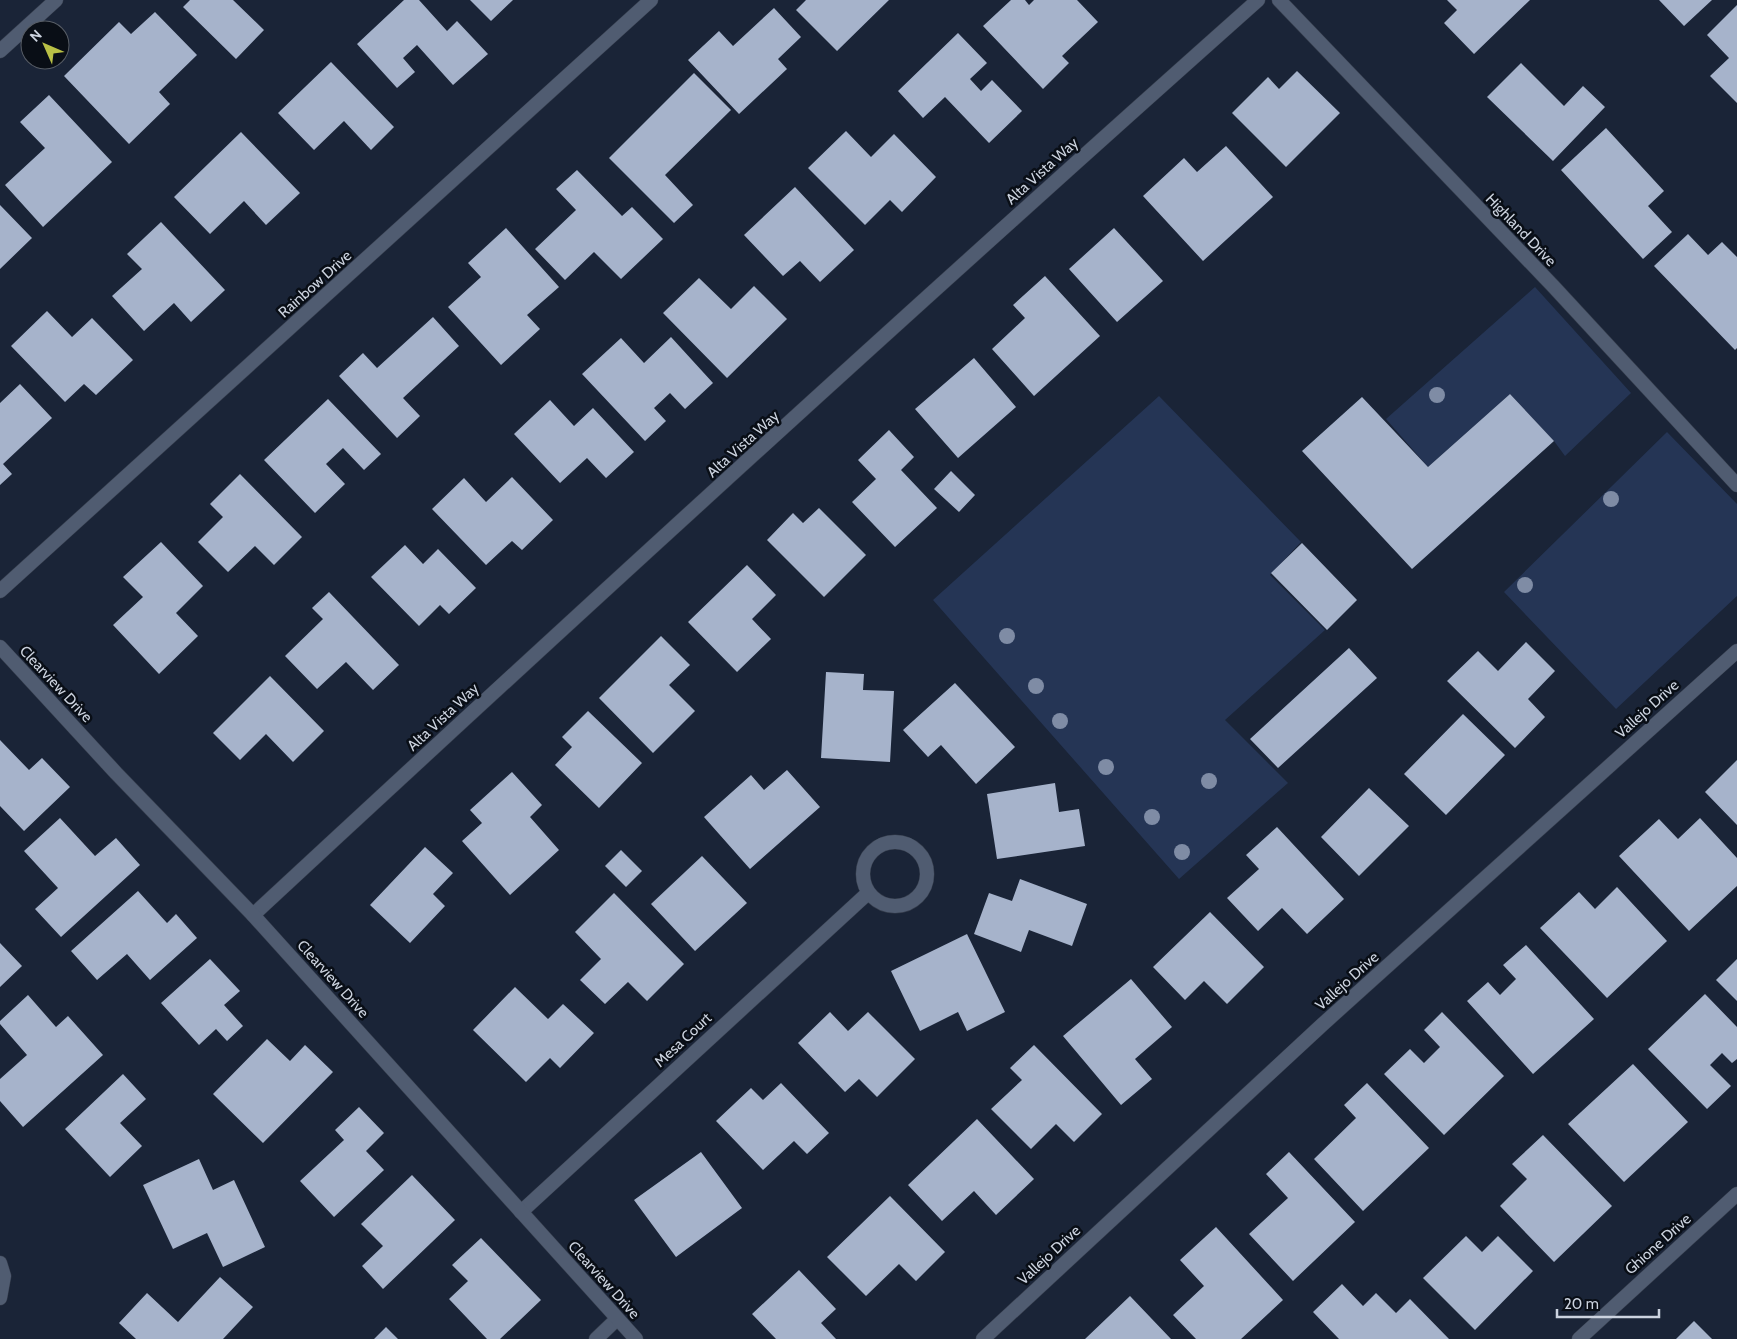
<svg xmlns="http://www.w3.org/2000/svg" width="1737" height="1339" font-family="Cabin,sans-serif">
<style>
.green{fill:#253555}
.building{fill:#a6b3cb}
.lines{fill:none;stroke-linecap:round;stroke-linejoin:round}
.minor-casing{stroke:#353d4c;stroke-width:15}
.tertiary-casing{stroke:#353d4c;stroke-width:15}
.minor{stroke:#505c71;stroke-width:14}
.tertiary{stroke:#505c71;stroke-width:14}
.tree{fill:#7f8ca5}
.labels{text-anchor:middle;stroke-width:5;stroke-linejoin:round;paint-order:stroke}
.street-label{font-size:15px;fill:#ccd3df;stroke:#090e16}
</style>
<rect width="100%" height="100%" fill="#1a2437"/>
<path class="green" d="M1535 287 1631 393 1565 456 1554 441 1510 394 1428 467 1386 419Z
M1159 396 1301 542 1270 575 1325 630 1225 720 1288 783 1179 879 933 600Z
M1667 432 1737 504V596L1616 709 1504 592Z"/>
<path class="building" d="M190 0H233L264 30 236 59 183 7Z
M404 0H419L447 31 457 21 488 54 453 85 417 45 403 58 415 72 397 88 357 44Z
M470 0H513L491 21Z
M806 0H889L837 51 796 10Z
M1011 0H1025L1029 5 1034 0H1077L1098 22 1062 56 1069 63 1043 89 983 26Z
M1447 0H1530L1474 54 1444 23 1457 10Z
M1659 0H1712L1684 26Z
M1737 5V103L1710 76 1729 58 1707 35Z
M774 8 801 37 778 59 787 69 739 114 688 60 719 31 733 46Z
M155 12 197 55 159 92 170 104 129 144 64 76 119 22 131 34Z
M958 33 987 63 970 79 981 91 992 80 1022 111 989 143 945 97 923 118 898 91Z
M331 62 394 127 371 150 344 121 314 150 278 113Z
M1521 63 1564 106 1583 86 1605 107 1553 161 1487 97Z
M1297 71 1340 113 1286 167 1232 113 1268 77 1279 89Z
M694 73 731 110 665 175 693 205 674 223 609 158Z
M49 95 112 162 43 227 5 185 45 148 20 122Z
M1606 128 1664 191 1648 206 1672 232 1643 259 1561 170Z
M846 131 871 157 894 134 936 177 902 212 890 200 865 225 808 168Z
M241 132 300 193 266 225 244 201 210 234 174 197Z
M1226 146 1273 197 1203 261 1143 196 1184 158 1197 172Z
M577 170 622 216 632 207 663 239 621 279 594 252 565 280 535 249 576 210 556 189Z
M795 187 854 250 820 282 800 261 783 276 744 235Z
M0 205 32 238 0 269Z
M161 222 225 290 191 322 174 303 144 331 112 296 142 269 127 254Z
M506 228 559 287 527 315 540 329 501 365 448 307 481 277 468 263Z
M1114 228 1163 281 1117 322 1069 269Z
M1688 234 1708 255 1722 242 1737 257V348L1735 350 1654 266Z
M1045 276 1100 336 1034 396 992 349 1025 318 1013 305Z
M699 278 731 309 754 286 787 319 727 378 663 313Z
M47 311 72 337 92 318 133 360 96 395 84 384 65 402 11 346Z
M433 317 459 346 403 398 420 416 397 438 339 376 363 353 377 368Z
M671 337 713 383 685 409 670 393 654 408 666 421 645 441 582 374 621 338 644 363Z
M974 358 1016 407 958 458 915 409Z
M20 384 52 418 3 464 12 474 0 485V403Z
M1510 394 1554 441 1412 569 1302 451 1362 397 1428 467Z
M328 399 381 454 364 470 343 448 326 464 345 484 315 513 264 460Z
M550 400 574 426 593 408 634 452 606 478 587 458 560 483 514 434Z
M889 430 914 457 901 470 937 508 895 547 852 502 876 479 858 460Z
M951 471 975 495 959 512 934 489Z
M240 474 302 537 274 565 255 546 228 572 198 542 223 517 210 504Z
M512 477 553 520 522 550 512 541 486 565 432 509 464 478 486 502Z
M819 508 866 555 824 597 767 540 793 513 803 523Z
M161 542 203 586 176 613 198 636 159 674 113 625 143 597 123 577Z
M1302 543 1357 600 1327 630 1271 573Z
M405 545 423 564 438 549 476 588 449 614 440 605 419 626 371 577Z
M747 565 776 595 752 619 771 639 737 672 688 622Z
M329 592 399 665 373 690 346 662 317 689 285 656 323 619 312 608Z
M661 636 690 665 669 685 695 711 653 753 599 698Z
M1526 642 1555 671 1528 699 1545 717 1515 748 1447 681 1478 651 1498 671Z
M1349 648 1377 678 1278 768 1250 739Z
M826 672 864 674 863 690 894 691 890 762 821 758Z
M270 676 324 731 293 762 266 734 240 760 213 733Z
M955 683 1015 747 976 784 941 745 928 757 903 730Z
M588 711 642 763 599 808 555 765 572 747 562 737Z
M1463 714 1505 755 1446 815 1404 774Z
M0 740 29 770 42 758 70 787 24 831 0 806Z
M1737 760V825L1705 792Z
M787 770 820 807 750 869 704 817 751 775 764 790Z
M512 772 542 805 530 817 559 850 510 895 462 841 482 823 470 810Z
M1055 783 1059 812 1079 809 1085 846 997 859 987 794Z
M1369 788 1409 826 1359 876 1321 837Z
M60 818 95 856 116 838 140 865 61 937 35 909 58 888 24 851Z
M1700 818 1737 858V886L1689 931 1619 856 1659 819 1678 839Z
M1277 827 1344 899 1307 934 1282 908 1258 931 1227 898 1259 869 1246 855Z
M425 847 453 873 433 894 445 906 410 943 370 905Z
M621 850 642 871 626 887 605 866Z
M702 856 747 903 695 951 651 904Z
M1020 879 1087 904 1072 946 1029 930 1021 952 974 934 989 893 1012 901Z
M1617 887 1667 941 1607 998 1540 928 1579 892 1595 909Z
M138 891 167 923 176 914 197 938 150 980 127 954 97 980 71 951Z
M614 893 684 964 647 1001 628 982 605 1004 580 980 601 959 575 932Z
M1210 912 1264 967 1227 1004 1204 981 1185 1000 1153 967Z
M967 934 1005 1012 967 1031 958 1012 920 1031 891 971Z
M0 943 22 966 0 987Z
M1526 945 1594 1019 1533 1074 1467 1001 1488 982 1500 995 1516 979 1503 965Z
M210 959 240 991 224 1005 243 1026 227 1041 216 1029 199 1045 161 1003Z
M1737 959V1001L1716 980Z
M1131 979 1172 1027 1135 1059 1152 1079 1121 1105 1063 1036Z
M515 987 548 1019 563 1004 594 1033 560 1068 550 1058 526 1082 473 1030Z
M1705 994 1737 1027V1059L1732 1063 1722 1053 1710 1065 1731 1086 1707 1109 1648 1049Z
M28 995 56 1027 68 1016 103 1055 23 1127 0 1101V1079L27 1055 0 1024V1021Z
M830 1012 848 1031 868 1012 915 1059 877 1097 859 1079 845 1092 798 1043Z
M1442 1012 1504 1076 1444 1135 1384 1074 1410 1049 1424 1063 1440 1047 1424 1030Z
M267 1039 290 1061 305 1045 333 1072 263 1143 213 1094Z
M1034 1045 1102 1114 1074 1142 1056 1124 1031 1149 991 1109 1022 1080 1010 1068Z
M1633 1064 1688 1122 1624 1182 1568 1124Z
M123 1074 146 1099 120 1123 142 1146 110 1177 65 1129Z
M781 1083 829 1133 807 1154 794 1141 763 1170 716 1121 751 1088 763 1100Z
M1367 1083 1429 1148 1363 1211 1314 1159 1356 1118 1344 1105Z
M359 1107 384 1133 366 1151 384 1170 334 1217 300 1181 344 1140 335 1130Z
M977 1119 1034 1179 996 1215 974 1191 942 1221 908 1185Z
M1543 1135 1612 1206 1554 1262 1500 1206 1527 1179 1512 1164Z
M701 1152 742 1208 676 1257 634 1200Z
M1289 1152 1355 1222 1293 1281 1249 1234 1288 1198 1266 1174Z
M199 1159 213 1190 234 1180 265 1247 223 1267 207 1233 173 1249 143 1185Z
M412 1175 455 1220 383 1289 362 1266 383 1246 361 1224Z
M890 1196 945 1252 916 1281 899 1264 866 1296 827 1257Z
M1216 1227 1283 1300 1241 1339H1196L1173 1315 1204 1286 1180 1260Z
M1466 1236 1482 1252 1498 1236 1533 1271 1475 1330 1423 1278Z
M481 1238 541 1300 500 1339H487L449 1299 468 1281 452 1265Z
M799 1270 836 1309 821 1323 836 1339H776L752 1314Z
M220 1277 253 1307 223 1339H136L119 1323 147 1293 178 1322Z
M1342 1284 1363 1306 1376 1293 1396 1313 1410 1299 1449 1339H1339L1313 1312Z
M1130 1296 1171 1339H1085Z
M1694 1321 1712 1339H1676Z
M386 1327 398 1339H374Z"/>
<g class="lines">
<defs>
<path id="minor" d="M1279 0 1553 286 1737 485
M0 591 651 0
M863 874a32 32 0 1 1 64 0a32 32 0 1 1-64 0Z
M253 915C585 607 920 301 1258 0
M521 1212 868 893
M0 1263 4 1276 0 1298
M596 1339 617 1319
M983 1339 1323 1024 1737 651
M1579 1339 1737 1194"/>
<path id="tertiary" d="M0 51 56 0
M0 647 116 773 253 915 636 1339"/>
</defs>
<use href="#minor" class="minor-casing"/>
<use href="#tertiary" class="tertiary-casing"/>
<use href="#minor" class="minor"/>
<use href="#tertiary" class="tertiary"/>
</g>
<g class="tree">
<circle cx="1437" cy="395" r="8"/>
<circle cx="1611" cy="499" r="8"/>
<circle cx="1525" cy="585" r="8"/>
<circle cx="1007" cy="636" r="8"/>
<circle cx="1036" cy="686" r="8"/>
<circle cx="1060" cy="721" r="8"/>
<circle cx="1106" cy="767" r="8"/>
<circle cx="1209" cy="781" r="8"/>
<circle cx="1152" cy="817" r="8"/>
<circle cx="1182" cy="852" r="8"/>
</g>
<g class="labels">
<g class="street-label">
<text transform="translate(1042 171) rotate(-42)" y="5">Alta Vista Way</text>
<text transform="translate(1521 230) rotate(46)" y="5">Highland Drive</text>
<text transform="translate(315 284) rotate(-42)" y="5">Rainbow Drive</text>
<text transform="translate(743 444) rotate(-42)" y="5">Alta Vista Way</text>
<text transform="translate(56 684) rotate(47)" y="5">Clearview Drive</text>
<text transform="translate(1647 709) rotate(-42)" y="5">Vallejo Drive</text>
<text transform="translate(443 717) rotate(-43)" y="5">Alta Vista Way</text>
<text transform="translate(333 979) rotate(48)" y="5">Clearview Drive</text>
<text transform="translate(1347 981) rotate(-42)" y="5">Vallejo Drive</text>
<text transform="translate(683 1040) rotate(-43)" y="5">Mesa Court</text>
<text transform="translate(1658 1244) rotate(-42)" y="5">Ghione Drive</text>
<text transform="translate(1049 1255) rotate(-43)" y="5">Vallejo Drive</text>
<text transform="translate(604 1280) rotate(48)" y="5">Clearview Drive</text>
</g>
</g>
<g transform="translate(45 45) rotate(315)"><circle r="24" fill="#090e16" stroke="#575d66"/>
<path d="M0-4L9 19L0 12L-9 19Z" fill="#b9c046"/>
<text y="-8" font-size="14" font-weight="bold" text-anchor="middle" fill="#ccd3df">N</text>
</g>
<path d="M1557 1309v8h102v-8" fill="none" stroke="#ccd3df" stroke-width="2.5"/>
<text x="1564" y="1309" font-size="15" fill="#ccd3df" stroke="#090e16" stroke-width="4" paint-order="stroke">20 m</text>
</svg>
